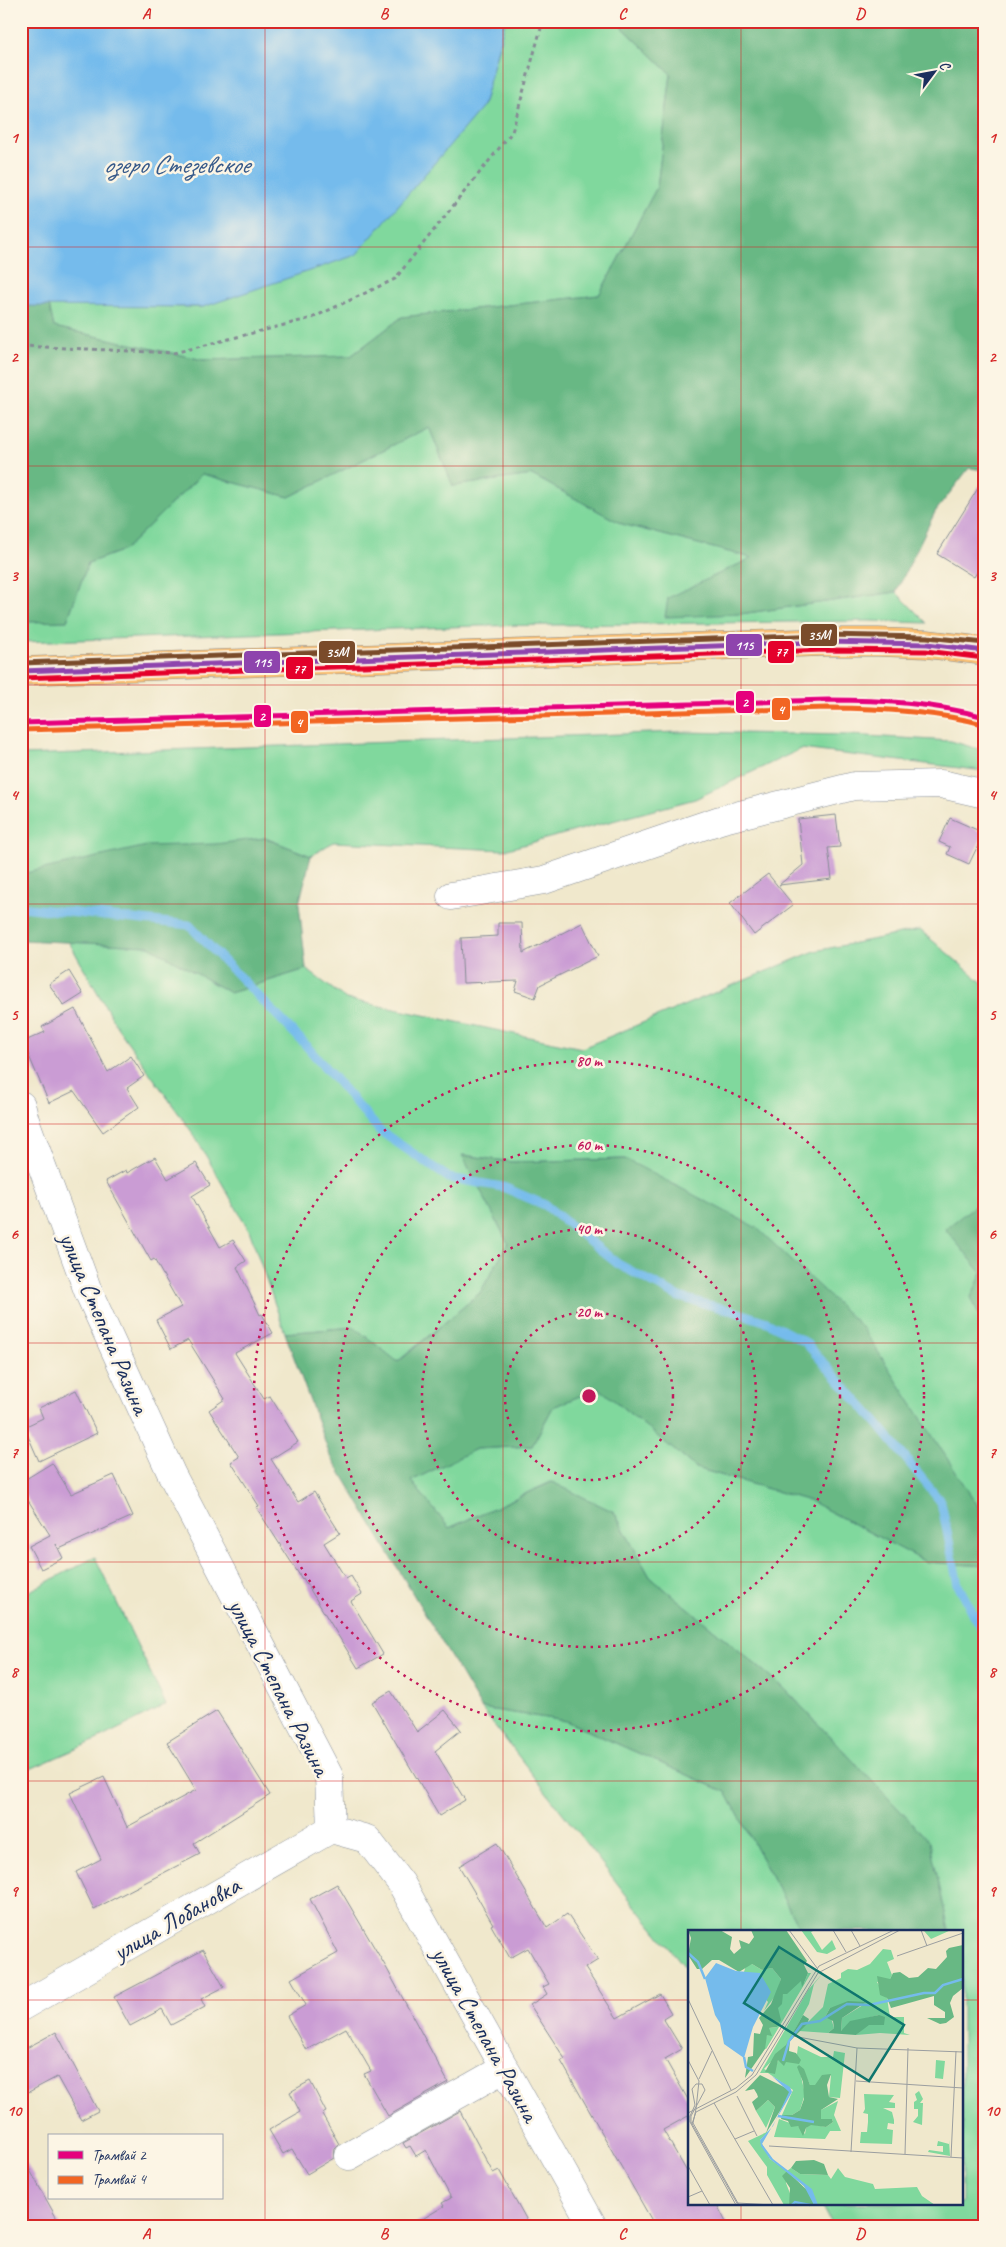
<svg xmlns="http://www.w3.org/2000/svg" width="1006" height="2247" font-family="Caveat,sans-serif">
<style>
.green{fill:#80d89d;stroke:#4e847e}
.forest{fill:#68b884;stroke:#427471}
.water{fill:#75bbec;stroke:#4875a5}
.lines{fill:none;stroke-linecap:round;stroke-linejoin:round}
.stream{stroke:#75bbec;stroke-width:9}
.building{fill:#ca9cd4}
.minor-casing{stroke:#868c95;stroke-width:29}
.major-casing{stroke:#868c95;stroke-width:29}
.path{stroke:#868c95;stroke-width:3;stroke-dasharray:4 4;stroke-linecap:butt}
.minor{stroke:#fff;stroke-width:28}
.major{stroke:#fbbe6e;stroke-width:28}
.bus-1-casing{stroke:#fcf5e5;stroke-width:9}
.bus-2-casing{stroke:#fcf5e5;stroke-width:9}
.bus-3-casing{stroke:#fcf5e5;stroke-width:9}
.bus-1{stroke:#8e44ad;stroke-width:5}
.bus-2{stroke:#e4002b;stroke-width:5}
.bus-3{stroke:#7a4b2a;stroke-width:5}
.tram-1-casing{stroke:#fcf5e5;stroke-width:9}
.tram-2-casing{stroke:#fcf5e5;stroke-width:9}
.tram-1{stroke:#e5007d;stroke-width:5}
.tram-2{stroke:#f26522;stroke-width:5}
.grid{fill:none;stroke:#d62828;stroke-width:1;stroke-opacity:0.55}
.ring{fill:none;stroke:#c2185b;stroke-width:2.5;stroke-dasharray:2.5 5}
.labels{text-anchor:middle;stroke-width:5;stroke-linejoin:round;paint-order:stroke}
.street-label{font-size:25px;fill:#1b2f5e;stroke:#fcf5e5}
.water-label{font-size:26px;font-style:italic;fill:#365989;stroke:#fcf5e5}
.inset-river{fill:none;stroke:#75bbec;stroke-width:2.5}
.inset-road{fill:none;stroke:#9b9ea0;stroke-width:1}
.view{fill:#0f766e;fill-opacity:0.15;stroke:#0f766e;stroke-width:2.5}
.inset-edge{fill:none;stroke:#1b2f5e;stroke-width:2.5}
.centre{fill:#c2185b;stroke:#fcf5e5;stroke-width:2.5}
.ring-label{font-size:15px;text-anchor:middle;font-weight:bold;fill:#c2185b;stroke:#fcf5e5;stroke-width:5;stroke-linejoin:round;paint-order:stroke}
.line-badge{stroke:#fcf5e5;stroke-width:2}
.badge-label{font-size:14px;text-anchor:middle;font-weight:bold;fill:#fff}
.neatline{fill:none;stroke:#d62828;stroke-width:2}
.grid-label{font-size:16px;text-anchor:middle;font-weight:bold;fill:#d62828}
</style>
<rect width="100%" height="100%" fill="#fcf5e5"/>
<filter id="ink" filterUnits="userSpaceOnUse"><feTurbulence type="fractalNoise" baseFrequency=".02" numOctaves="2"/><feDisplacementMap in="SourceGraphic" scale="10" xChannelSelector="R" yChannelSelector="G"/><feConvolveMatrix kernelMatrix="1 2 1 2 8 2 1 2 1" color-interpolation-filters="sRGB"/></filter>
<filter id="wash" filterUnits="userSpaceOnUse"><feTurbulence type="fractalNoise" baseFrequency=".0096" numOctaves="4" result="noise"/><feDisplacementMap in="SourceGraphic" scale="20" xChannelSelector="R" yChannelSelector="G"/><feGaussianBlur stdDeviation="1.12" result="paint"/><feColorMatrix in="noise" values="0 0 0 0 0 0 0 0 0 0 0 0 0 0 0 0 0 1.4 0 .05"/><feComposite in="paint" operator="in"/></filter>
<g filter="url(#wash)">
<rect width="100%" height="100%" fill="#f0e8cc"/>
<path class="green" d="M505 21H616L671 74 657 187 599 295 402 317 351 356 203 360 54 327 49 305 203 307 483 106Z
M429 427 453 486 532 475 622 524 752 558 669 598 740 614 896 592 927 623 870 621 478 626 21 642V622L67 621 88 563 124 550 202 474 289 497Z
M679 732 850 735 951 741 985 751V771L801 749 695 799 504 850 333 842 311 856 265 838 21 874V755Z
M920 930 985 985V1543L978 1506 625 1159 512 1162 463 1155 508 1243 480 1293 397 1362 354 1327 285 1333 249 1230 194 1135 117 1027 69 942 149 946 230 993 306 969 346 999 582 1048 815 951Z
M599 1388 696 1468 810 1501 926 1562 985 1566V2226H833L821 2203H962V1931H949L929 1842 784 1688 650 1577 614 1512 551 1482 449 1528 411 1481 476 1449 532 1446 553 1407Z
M95 1557 166 1705 94 1741 21 1773V1584L26 1593Z
M481 1708 566 1721 726 1792 801 1931H690V1973L627 1896Z"/>
<path class="forest" d="M616 21H985V470L969 468 935 512 896 592 740 614 665 617 668 598 752 558 622 524 532 475 453 486 429 427 289 497 202 474 124 550 88 563 67 621 21 622V306L49 305 54 327 203 360 351 356 402 317 599 295 657 187 671 74Z
M265 838 311 856 299 904 306 969 230 993 149 946 21 940V874L147 846 215 844Z
M462 1155 512 1162 625 1159 757 1228 862 1327 978 1506 985 1543V1566L926 1562 810 1501 696 1468 599 1388 553 1407 532 1446 476 1449 411 1481 449 1528 552 1482 614 1512 650 1577 784 1688 930 1842 949 1931H801L726 1792 566 1721 481 1708 329 1453 285 1333 354 1327 398 1362 480 1293 508 1243Z
M985 1198V1330L971 1297 982 1273 945 1229Z"/>
<path class="water" d="M21 21H505L483 106 356 255 203 307 21 306Z"/>
<g class="lines">
<path class="stream" d="M21 907 189 925 303 1042 380 1131 449 1178 503 1187 545 1205 618 1264 679 1297 733 1311 767 1322 805 1342 877 1423 941 1502 958 1585 981 1628 985 1631"/>
</g>
<g id="blocks">
<path class="building" d="M985 477V559L974 577 937 554Z
M836 815 840 847 828 848 832 879 779 885 803 865 798 819Z
M950 818 984 833 969 864 947 854 950 847 939 842Z
M768 874 793 905 754 935 730 903Z
M498 923H522L523 953 582 923 598 956 540 985 535 998 515 991 518 981 463 983 461 938 498 936Z
M69 971 83 994 64 1006 49 984Z
M75 1009 108 1072 131 1056 144 1076 127 1088 139 1107 103 1132 74 1091 49 1103 23 1042 45 1032 42 1027Z
M155 1157 168 1179 196 1163 210 1185 192 1196 220 1247 233 1240 246 1261 237 1267 260 1315 262 1314 273 1333 235 1353 264 1399 270 1396 298 1442 271 1459 298 1502 314 1492 340 1533 324 1543 346 1579 351 1576 362 1594 351 1601 383 1654 358 1668 303 1578 302 1579 256 1507 259 1506 231 1462 239 1457 209 1410 225 1399 188 1340 171 1349 156 1320 181 1307 154 1259 151 1261 106 1181 126 1170 127 1173Z
M76 1390 97 1433 39 1461 24 1427 43 1418 39 1408Z
M52 1463 71 1494 114 1475 133 1516 59 1549 56 1544 63 1558 41 1569 29 1546 50 1535 21 1489V1482Z
M391 1691 417 1732 445 1710 461 1730 435 1751 465 1800 439 1816 372 1702Z
M217 1711 270 1795 194 1843 200 1854 94 1909 76 1872 101 1859 70 1793 104 1777 127 1827 196 1790 167 1742Z
M497 1843 547 1928 567 1914 598 1960 585 1968 617 2018 660 1994 671 2013 663 2018 682 2049 665 2059 690 2103V2115L663 2130 690 2177V2203H716L728 2226H655L561 2061 565 2059 530 2005 547 1994 543 1987 549 1984 528 1948 510 1958 491 1925 493 1924 459 1866Z
M337 1884 387 1969 448 2082 388 2116 364 2074 371 2071 346 2028 306 2050 287 2016 306 2005 291 1979 338 1953 310 1899Z
M203 1950 224 1987 201 1999 205 2007 171 2025 162 2009 130 2026 114 1997Z
M56 2032 98 2111 81 2120 57 2077 21 2096V2051Z
M310 2081 326 2112 322 2114 339 2144 335 2148 334 2158 307 2174 292 2149 283 2154 269 2130 300 2112 290 2092Z
M460 2111 493 2173 499 2170 530 2226H411L444 2206 442 2203 451 2198 426 2150 416 2156 410 2146 406 2148 403 2143Z
M21 2154 61 2226H21Z"/>
</g>
</g>
<g filter="url(#ink)">
<use href="#blocks" fill-opacity="0" stroke="#868c95" stroke-width="1"/>
<g class="lines">
<defs>
<path id="minor" d="M451 896 544 880 720 820 854 786 941 784 985 794
M21 1105 25 1120 88 1291 172 1475 329 1776 331 1829 367 1839 401 1883 593 2226
M21 2007 331 1829
M349 2156 505 2068"/>
<path id="major" d="M21 671 825 642H878L927 644 985 651"/>
</defs>
<use href="#minor" class="minor-casing"/>
<use href="#major" class="major-casing"/>
<path class="path" d="M21 346 174 353 312 318 395 279 512 132 543 21"/>
<use href="#minor" class="minor"/>
<use href="#major" class="major"/>
<defs>
<path id="bus-1" d="M21 671 825 642 927 644 985 651"/>
<path id="bus-2" d="M21 678 825 650 926 651 984 658"/>
<path id="bus-3" d="M21 663 825 635 927 637 985 643"/>
</defs>
<use href="#bus-1" class="bus-1-casing"/>
<use href="#bus-2" class="bus-2-casing"/>
<use href="#bus-3" class="bus-3-casing"/>
<use href="#bus-1" class="bus-1"/>
<use href="#bus-2" class="bus-2"/>
<use href="#bus-3" class="bus-3"/>
<defs>
<path id="tram-1" d="M21 723 828 700C882 700 933 703 985 717"/>
<path id="tram-2" d="M21 730 828 708C881 708 932 711 983 724"/>
</defs>
<use href="#tram-1" class="tram-1-casing"/>
<use href="#tram-2" class="tram-2-casing"/>
<use href="#tram-1" class="tram-1"/>
<use href="#tram-2" class="tram-2"/>
</g>
</g>
<path class="grid" d="M265 21V2226M503 21V2226M741 21V1931M21 247H985M21 466H985M21 685H985M21 904H985M21 1124H985M21 1343H985M21 1562H985M21 1781H985M21 2000H690M962 2000H985M741 2203V2226"/>
<g class="ring">
<circle cx="589" cy="1396" r="84"/>
<circle cx="589" cy="1396" r="167"/>
<circle cx="589" cy="1396" r="251"/>
<circle cx="589" cy="1396" r="335"/>
</g>
<g class="labels">
<g class="street-label">
<text transform="translate(105 1323) rotate(67)" y="9">улица Степана Разина</text>
<text transform="translate(280 1687) rotate(63)" y="9">улица Степана Разина</text>
<text transform="translate(176 1918) rotate(-30)" y="9">улица Лобановка</text>
<text transform="translate(486 2034) rotate(61)" y="9">улица Степана Разина</text>
</g>
<g class="water-label">
<text x="176" y="173">озеро Стезевское</text>
</g>
</g>
<g transform="translate(688 1930)">
<rect width="275" height="275" fill="#f0e8cc"/>
<path d="M113 0H127L123 2 134 20 144 10 148 19 139 24 129 22ZM263 0 243 9 236 1 239 0ZM195 19 203 20 206 29 199 32 204 45 202 49 189 52 199 68 202 87H216V103L222 105 192 103 168 105 191 85 167 91 153 101 154 88 175 75 142 78 137 87 143 88 146 98 140 103 111 101 135 77 140 54 153 48V43L160 39 169 40 182 34ZM64 34 74 40 84 38 93 49 88 65 76 81 80 72 56 42 58 35ZM120 43H123L78 119 75 118 81 98 89 97V78L95 64 113 50 116 53ZM135 43 126 54 121 74 98 116 76 139 82 142 87 139 90 130 108 132 110 116 133 127H145L146 121 157 123 152 168 141 167 143 145 127 156 122 155 118 146 112 142 117 164 112 180 104 185H94L105 160 80 143H72L120 60ZM248 130 257 131 255 149 247 148ZM231 161 235 169 232 173H235L234 195 225 192 230 186V179H226V172L229 170 227 164ZM176 164 206 165 201 172 207 173V178H195L204 182 206 190V194L200 193 199 199 205 200 204 214 172 213 173 202H179L180 192V184L175 183 177 179ZM80 170 87 177 78 198 68 181ZM150 171 146 185 153 201H142L137 209 86 207 91 189 110 196 117 204 118 198 123 194 138 197 145 192 144 189H132L133 180ZM81 201 72 210 82 229 99 241 103 238 112 244 140 245 143 249 150 238 157 247 185 254 187 259 229 257 234 266 247 275H126L116 256 99 241 98 253 103 266 101 275H96L79 245V237L60 211ZM261 210 262 226 240 222 241 220 255 222V216H249L250 211 261 214Z" fill="#80d89d"/>
<path d="M0 0H32L44 7 42 19 46 24 53 18 51 10 61 14 66 7 63 0H98L119 31 116 35 120 43 116 53 114 57 113 51 99 64H95L94 74 90 78 93 90 89 97 81 98 84 106 79 105 77 119 57 148 60 127 65 126 66 103 72 104 75 95 71 88 83 74 93 49 84 38 74 40 64 34 51 42 31 30H24L14 39H9L0 25 3 8ZM275 15V58L265 66 262 73 266 87 258 93 252 94 239 88H257V82L246 75V66L203 78 199 68 192 65 189 46 202 49 205 43 212 42 221 48 230 47 240 38 248 39 259 27 258 21 261 18ZM160 71 178 72 154 88 153 101 162 91 191 85 197 87 196 95H181L168 105 140 103 146 98 145 91 137 87 142 78ZM115 85 121 89 119 94 102 111 101 121 108 123 113 130 111 134 98 132 96 136 90 130 87 144 77 142 87 124 98 115ZM111 135 116 139 122 155H127L134 145 143 144 139 155 141 167 150 169 133 180V189H144L145 192 138 197 123 195 118 198 115 206 110 196 103 197 100 191 93 189 94 185H104L112 180 116 169 115 152 109 137ZM72 145 102 160 99 170 78 203 87 177 80 170 68 181 64 172 70 167 69 164 66 159 57 161ZM126 230 136 234 140 245 112 244 103 238 108 231ZM99 241 123 264 126 275H101L102 258 94 246Z" fill="#68b884"/>
<path d="M28 33 48 41 72 43 83 62 65 97 56 128 36 114 32 93 27 85 17 48ZM84 146 102 157 104 162 74 214 85 229 124 259 130 275H126L116 256 82 229 73 216 72 210 85 196 101 162Z" fill="#75bbec"/>
<path class="inset-river" d="M0 23 10 32 17 49M56 127 58 137 65 141M95 131 101 111 114 94 132 91 159 74 181 75 236 63H247L255 55 275 49M90 186 126 192M104 275 107 272 122 275"/>
<path class="inset-road" d="M101 0 129 38M145 0 158 22M163 0 172 16M233 0 239 16M209 26 275 3M0 69 43 160M105 106 169 118 275 122M0 130 11 151 8 179M11 149 24 121M168 151 275 158M49 166 69 206M26 173 85 275M8 179 5 193 51 275M0 183 48 158 64 145 131 36 206 0M4 194 8 182 48 162 68 145 130 43 212 0M47 209 66 201M81 216 275 228M163 222 169 118M217 224 220 118M263 227 268 121M0 236 22 275M0 267 14 261M50 273 84 275M48 275 2 192V186L7 175 4 159 8 154H14L17 160 3 186V192L50 275"/>
<path class="view" d="M91 17 216 95 181 151 56 73Z"/>
<rect width="275" height="275" class="inset-edge"/>
</g>
<circle cx="589" cy="1396" r="8" class="centre"/>
<g class="ring-label">
<text x="589" y="1066">80 m</text>
<text x="589" y="1150">60 m</text>
<text x="589" y="1234">40 m</text>
<text x="589" y="1317">20 m</text>
</g>
<g class="line-badge">
<rect x="800" y="623" width="38" height="24" rx="5" fill="#7a4b2a"/>
<rect x="725" y="633" width="38" height="24" rx="5" fill="#8e44ad"/>
<rect x="767" y="640" width="28" height="24" rx="5" fill="#e4002b"/>
<rect x="318" y="640" width="38" height="24" rx="5" fill="#7a4b2a"/>
<rect x="243" y="650" width="38" height="24" rx="5" fill="#8e44ad"/>
<rect x="285" y="656" width="29" height="24" rx="5" fill="#e4002b"/>
<rect x="735" y="690" width="20" height="24" rx="5" fill="#e5007d"/>
<rect x="771" y="697" width="20" height="24" rx="5" fill="#f26522"/>
<rect x="253" y="704" width="19" height="24" rx="5" fill="#e5007d"/>
<rect x="290" y="710" width="19" height="24" rx="5" fill="#f26522"/>
</g>
<g class="badge-label">
<text x="819" y="640">35М</text>
<text x="744" y="650">115</text>
<text x="781" y="656">77</text>
<text x="337" y="657">35М</text>
<text x="262" y="667">115</text>
<text x="299" y="673">77</text>
<text x="745" y="707">2</text>
<text x="781" y="714">4</text>
<text x="262" y="721">2</text>
<text x="299" y="727">4</text>
</g>
<rect width="1006" height="2247" fill="none" stroke="#fcf5e5" stroke-width="55"/>
<rect x="48" y="2134" width="175" height="65" fill="#fcf5e5" stroke="#a2a6af"/>
<rect x="58" y="2151" width="25" height="8" fill="#e5007d" stroke="#a2a6af"/>
<text x="92" y="2160" font-size="15" fill="#1b2f5e">Трамвай 2</text>
<rect x="58" y="2176" width="25" height="8" fill="#f26522" stroke="#a2a6af"/>
<text x="92" y="2184" font-size="15" fill="#1b2f5e">Трамвай 4</text>
<g transform="translate(934 72) rotate(58)" stroke="#fcf5e5" stroke-width="4" paint-order="stroke">
<path d="M0-4L9 19L0 12L-9 19Z" fill="#1b2f5e"/>
<text y="-8" font-size="14" font-weight="bold" text-anchor="middle" fill="#1b2f5e">С</text>
</g>
<rect x="28" y="28" width="950" height="2192" class="neatline"/>
<g class="grid-label">
<text x="146" y="19">A</text>
<text x="384" y="19">B</text>
<text x="622" y="19">C</text>
<text x="860" y="19">D</text>
<text x="14" y="143">1</text>
<text x="992" y="143">1</text>
<text x="14" y="362">2</text>
<text x="992" y="362">2</text>
<text x="14" y="581">3</text>
<text x="992" y="581">3</text>
<text x="14" y="800">4</text>
<text x="992" y="800">4</text>
<text x="14" y="1020">5</text>
<text x="992" y="1020">5</text>
<text x="14" y="1239">6</text>
<text x="992" y="1239">6</text>
<text x="14" y="1458">7</text>
<text x="992" y="1458">7</text>
<text x="14" y="1677">8</text>
<text x="992" y="1677">8</text>
<text x="14" y="1896">9</text>
<text x="992" y="1896">9</text>
<text x="14" y="2116">10</text>
<text x="992" y="2116">10</text>
<text x="146" y="2239">A</text>
<text x="384" y="2239">B</text>
<text x="622" y="2239">C</text>
<text x="860" y="2239">D</text>
</g>
</svg>
